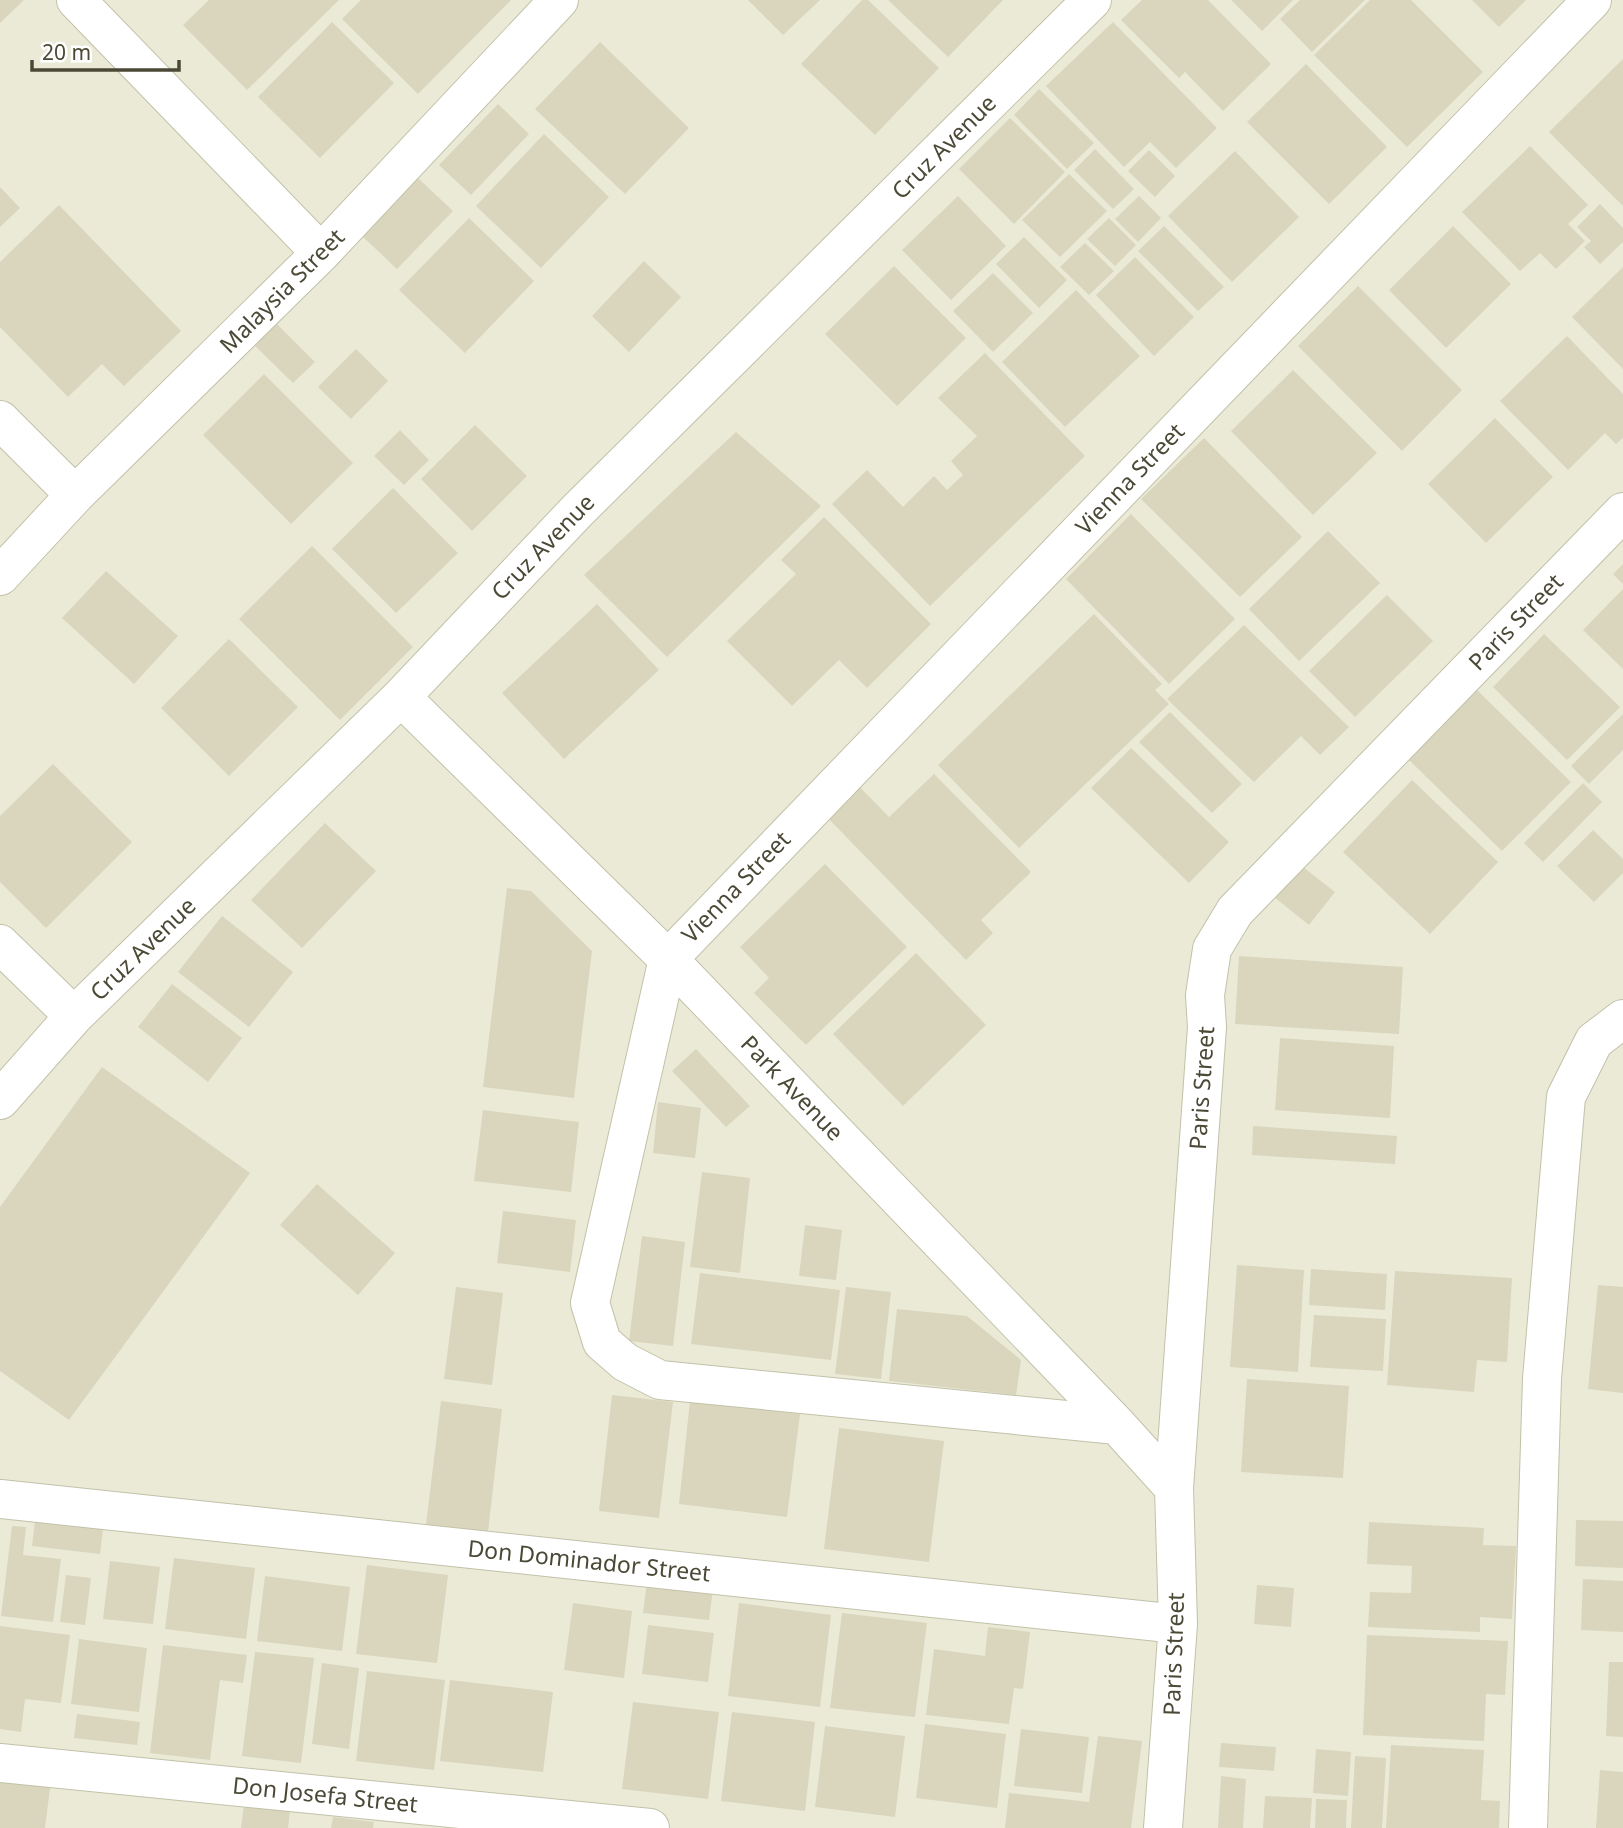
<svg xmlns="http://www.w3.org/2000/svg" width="1623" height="1828" font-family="'Noto Sans',sans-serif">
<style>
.residential{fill:#eaead7}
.building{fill:#d9d6bd}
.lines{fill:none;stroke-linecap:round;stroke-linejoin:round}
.street-casing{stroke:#c2c2aa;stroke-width:40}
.street{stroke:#fff;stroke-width:38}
.labels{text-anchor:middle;stroke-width:6;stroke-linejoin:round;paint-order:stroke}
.street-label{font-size:23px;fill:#4b4936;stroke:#fff}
</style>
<rect width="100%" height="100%" fill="#f6f6e9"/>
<path class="residential" d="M0 0H1623V1828H0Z"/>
<path class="building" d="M0 0H24L0 23Z
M209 0H339L247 90 183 25Z
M361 0H511L418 94 342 19Z
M748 0H820L783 35Z
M862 0H868L939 68 875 135 801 64Z
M888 0H1003L948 57Z
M1142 0H1208L1271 64 1223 111 1185 72 1179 78 1121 20Z
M1231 0H1293L1262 31Z
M1300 0H1365L1312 52 1280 19Z
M1370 0H1411L1483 72 1407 147 1314 55Z
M1472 0H1526L1499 27Z
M332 22 394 83 320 158 258 97Z
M1113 22 1217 128 1176 168 1150 142 1124 167 1046 86Z
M600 42 689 128 625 194 535 109Z
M1623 59V206L1549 132Z
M1306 64 1387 147 1329 204 1247 122Z
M1039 89 1094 143 1067 169 1014 115Z
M498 104 529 134 471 195 439 165Z
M1010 118 1065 172 1014 224 959 169Z
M544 134 609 197 541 268 476 206Z
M1530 146 1588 205 1568 224 1585 241 1556 269 1540 253 1520 271 1462 212Z
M1095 149 1134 189 1113 209 1074 170Z
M1149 150 1175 176 1155 197 1128 171Z
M1235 151 1299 217 1232 282 1168 216Z
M1069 174 1107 211 1060 257 1022 220Z
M418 178 453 211 397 269 362 236Z
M0 187 20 208 0 227Z
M958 196 1006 246 951 300 902 250Z
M1139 196 1161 218 1138 242 1115 219Z
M1600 204 1623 228V242L1600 264 1584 247 1591 241 1577 227Z
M59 205 181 331 124 386 102 364 68 397 0 327V262Z
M469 218 534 281 465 353 399 290Z
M1109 218 1136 245 1115 266 1087 239Z
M1164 226 1224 287 1198 311 1138 251Z
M1453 226 1511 284 1446 348 1389 290Z
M1024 237 1067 280 1039 308 996 264Z
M1085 243 1114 271 1089 295 1060 267Z
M1135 257 1194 317 1154 356 1096 295Z
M644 261 681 297 629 352 592 316Z
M894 266 966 338 897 406 825 334Z
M1623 267V369L1572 317Z
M993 273 1033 313 993 352 953 311Z
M1358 286 1462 390 1402 451 1298 346Z
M1076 290 1140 356 1065 427 1002 362Z
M270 317 315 362 293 383 248 339Z
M1567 336 1623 394V438L1616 444 1605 433 1568 470 1500 401Z
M356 349 388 381 351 419 318 387Z
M985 353 1085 456 930 606 832 504 867 470 903 507 934 476 947 490 963 475 951 461 977 436 938 398Z
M1293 370 1377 453 1313 515 1231 431Z
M264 374 353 463 291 524 203 435Z
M1495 418 1553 477 1486 543 1428 484Z
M475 425 527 476 472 531 421 479Z
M400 430 429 460 404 485 374 456Z
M736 432 821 506 667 657 584 575Z
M1204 438 1302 537 1240 597 1141 499Z
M393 488 458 553 396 613 332 549Z
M1131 514 1235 619 1169 684 1066 579Z
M824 517 931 624 867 688 839 660 792 706 727 641 796 574 781 560Z
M1328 531 1380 583 1299 661 1249 609Z
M312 546 413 647 340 720 239 619Z
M1623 564V584L1613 574Z
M106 571 178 636 134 684 62 618Z
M1623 589V669L1583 630Z
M1387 595 1433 641 1355 717 1309 671Z
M597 604 659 670 564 759 502 693Z
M1094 614 1162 684 1155 690 1169 704 1019 848 938 765Z
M1244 625 1349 727 1320 755 1301 736 1254 782 1167 699Z
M1544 634 1620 707 1567 760 1493 687Z
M229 639 298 707 229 776 161 708Z
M1477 690 1571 782 1502 851 1408 759Z
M1170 712 1242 784 1212 813 1139 742Z
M1623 714V750L1589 784 1571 766Z
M1131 748 1229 842 1189 883 1091 788Z
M53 764 132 842 46 928 0 882V816Z
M934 774 1031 872 981 920 993 933 966 960 822 812 854 781 889 817Z
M1412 780 1498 862 1430 934 1343 852Z
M1583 783 1602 802 1543 862 1524 843Z
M325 823 376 871 302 948 251 900Z
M1593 830 1623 859V873L1594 902 1557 866Z
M825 864 907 947 806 1045 754 993 769 978 740 947Z
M1299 864 1335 892 1309 925 1274 897Z
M507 888 531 891 592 951 574 1098 483 1087Z
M222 916 293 972 249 1027 178 972Z
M916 953 986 1025 903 1106 833 1034Z
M1239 956 1403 967 1399 1034 1235 1024Z
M172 984 242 1038 208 1082 138 1027Z
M1280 1038 1394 1046 1390 1118 1275 1110Z
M696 1049 750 1106 726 1127 672 1071Z
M102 1067 250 1173 69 1420 0 1371V1207Z
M658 1102 701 1108 695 1158 653 1153Z
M483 1110 579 1122 571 1192 474 1181Z
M1253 1126 1397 1136 1395 1164 1252 1155Z
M702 1172 750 1178 740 1273 690 1267Z
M317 1184 395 1253 358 1295 280 1225Z
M503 1211 576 1220 570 1272 497 1263Z
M805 1225 842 1230 836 1280 799 1276Z
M642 1236 685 1242 673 1346 629 1341Z
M1237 1265 1304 1270 1298 1372 1230 1367Z
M1311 1269 1387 1274 1385 1310 1309 1305Z
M1395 1271 1512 1278 1507 1362 1477 1360 1474 1392 1387 1385Z
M700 1273 840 1290 831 1360 691 1344Z
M1598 1285 1623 1287V1393L1588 1389Z
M456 1287 503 1293 492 1385 444 1379Z
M846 1287 891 1292 881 1379 835 1374Z
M897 1309 967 1316 1021 1360 1016 1395 889 1381Z
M1314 1315 1386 1319 1383 1371 1310 1367Z
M1247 1379 1349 1386 1343 1478 1241 1472Z
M612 1395 673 1402 659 1518 599 1511Z
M441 1401 502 1409 488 1532 426 1525Z
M690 1401 800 1414 787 1517 679 1504Z
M839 1428 944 1441 929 1562 824 1549Z
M1576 1520 1623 1521V1568L1575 1566Z
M35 1521 103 1529 100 1554 32 1546Z
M1369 1522 1484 1528 1483 1545 1516 1546 1512 1619 1480 1617V1632L1368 1627 1370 1592 1411 1593 1412 1566 1367 1564Z
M12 1526 26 1527 23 1555 61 1559 53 1622 1 1616Z
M174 1558 255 1568 246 1639 165 1629Z
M110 1561 160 1567 153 1624 103 1619Z
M367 1565 448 1575 437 1663 356 1654Z
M66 1575 91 1578 85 1625 60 1622Z
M265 1576 350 1587 342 1651 257 1641Z
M1583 1579 1623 1581V1632L1581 1630Z
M647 1581 713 1589 709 1620 643 1613Z
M1257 1585 1294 1588 1291 1627 1254 1624Z
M573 1603 632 1611 624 1678 564 1670Z
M739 1603 831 1615 820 1707 728 1696Z
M842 1613 927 1623 915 1717 830 1708Z
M648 1625 714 1633 708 1682 642 1674Z
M0 1626 70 1635 61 1703 25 1699 21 1732 0 1729Z
M988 1627 1030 1632 1023 1689 1014 1688 1009 1724 926 1715 934 1649 985 1656Z
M1367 1635 1508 1641 1505 1695 1486 1694 1484 1741 1363 1735Z
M79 1639 147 1648 139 1712 71 1704Z
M163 1645 247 1655 243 1683 220 1680 210 1760 150 1753Z
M255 1652 314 1658 301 1763 242 1756Z
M1609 1662H1623V1737L1606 1736Z
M322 1663 359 1668 349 1749 312 1744Z
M367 1671 445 1680 434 1770 356 1761Z
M450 1680 553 1692 543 1772 440 1761Z
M633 1702 719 1712 708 1799 622 1789Z
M732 1712 815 1722 805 1811 721 1801Z
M77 1714 140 1722 137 1745 74 1738Z
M925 1724 1006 1734 997 1808 916 1798Z
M825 1726 905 1736 895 1817 815 1807Z
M1021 1729 1089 1737 1082 1793 1014 1786Z
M1098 1736 1142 1741 1131 1828H1005L1009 1793 1089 1802Z
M1221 1743 1276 1747 1274 1771 1219 1767Z
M1391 1745 1484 1750 1481 1800 1500 1801 1499 1828H1386Z
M1316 1749 1351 1752 1348 1796 1313 1793Z
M1355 1756 1386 1758 1382 1828H1351Z
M1600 1770 1623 1772V1828H1596Z
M0 1774 51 1780 45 1828H0Z
M1221 1776 1246 1779 1243 1828H1218Z
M1265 1796 1312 1798 1310 1828H1263Z
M1316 1799 1347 1800 1346 1828H1315Z
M244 1805 290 1811 288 1828H241Z
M333 1817 374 1822 373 1828H331Z"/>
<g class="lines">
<defs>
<path id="street" d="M76 0 321 253
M0 420 75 495
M0 576 75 495 321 253 559 0
M401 697 668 959 1117 1425 1174 1488
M0 944 74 1016
M0 1100 74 1016 401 697 577 511 1092 0
M1117 1425 660 1380 625 1362 602 1342 590 1303 668 959 1592 0
M0 1499 1178 1624
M0 1763 650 1828
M1163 1828 1178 1624 1174 1488 1207 1027 1205 995 1212 949 1235 911 1623 512
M1528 1828 1542 1379 1566 1097 1594 1041 1623 1019"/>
</defs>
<use href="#street" class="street-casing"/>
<use href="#street" class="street"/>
</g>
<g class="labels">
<g class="street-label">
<text transform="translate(944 147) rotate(-45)" y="8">Cruz Avenue</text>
<text transform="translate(282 291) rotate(-45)" y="8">Malaysia Street</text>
<text transform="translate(1130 479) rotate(-46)" y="8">Vienna Street</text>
<text transform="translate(543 547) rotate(-46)" y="8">Cruz Avenue</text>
<text transform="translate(1516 622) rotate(-46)" y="8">Paris Street</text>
<text transform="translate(736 887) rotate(-46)" y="8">Vienna Street</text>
<text transform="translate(143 949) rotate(-44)" y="8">Cruz Avenue</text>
<text transform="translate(792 1088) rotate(46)" y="8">Park Avenue</text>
<text transform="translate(1202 1088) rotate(-86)" y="8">Paris Street</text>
<text transform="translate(589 1561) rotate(6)" y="8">Don Dominador Street</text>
<text transform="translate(1174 1654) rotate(-88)" y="8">Paris Street</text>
<text transform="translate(325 1795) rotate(6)" y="8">Don Josefa Street</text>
</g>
</g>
<path d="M32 60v10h147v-10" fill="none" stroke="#4b4936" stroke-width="3.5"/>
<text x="42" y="60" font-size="21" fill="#4b4936" stroke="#ffffff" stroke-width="5" paint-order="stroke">20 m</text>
</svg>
